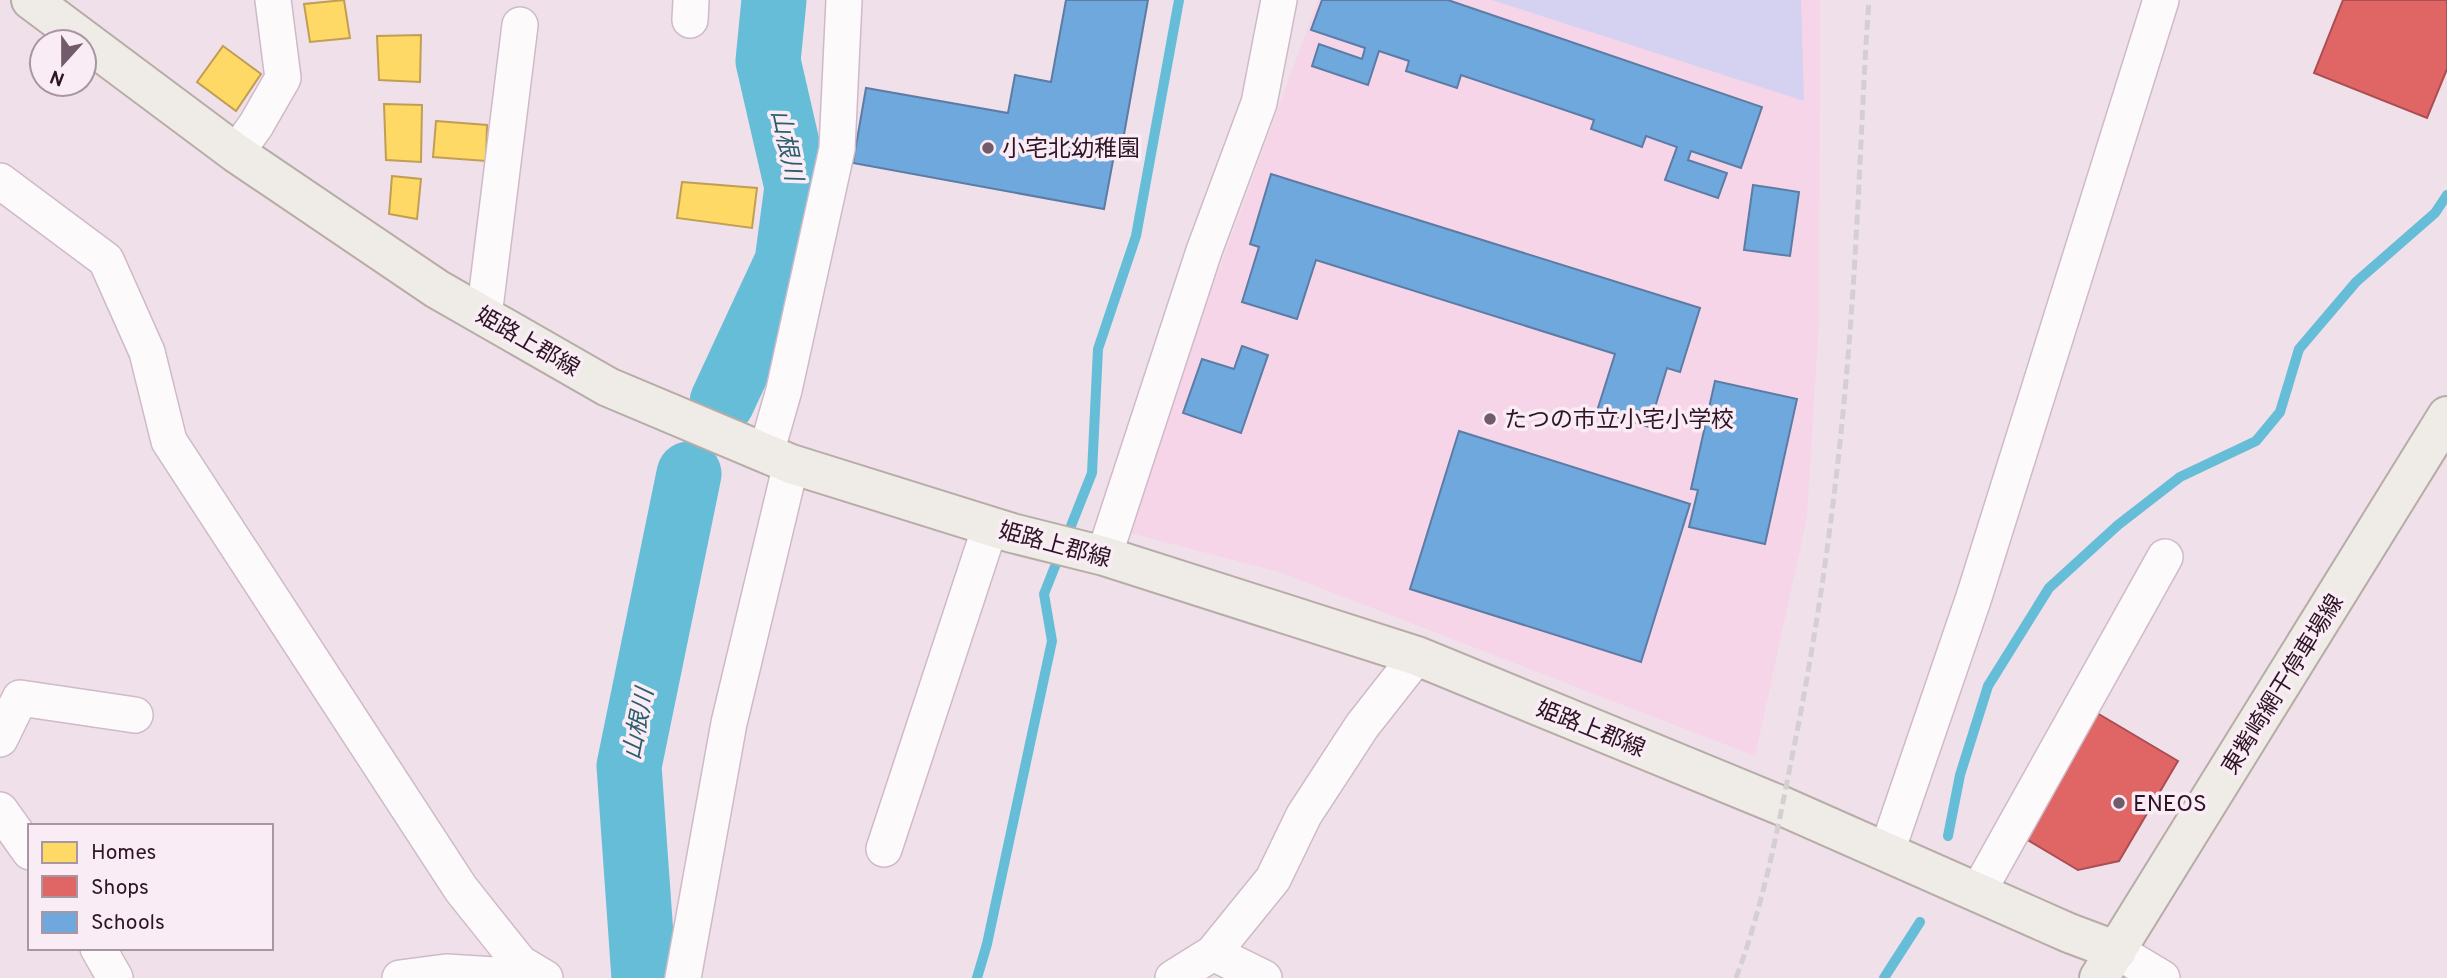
<svg xmlns="http://www.w3.org/2000/svg" width="2447" height="978" font-family="Overpass,'Noto Sans JP',sans-serif">
<style>
.built{fill:#f6d5e9}
.green{fill:#d4d1f1}
.homes{fill:#ffd966;stroke:#c09e53;stroke-width:2}
.shops{fill:#e06666;stroke:#ab4e53;stroke-width:2}
.schools{fill:#6fa8dc;stroke:#5c7ca5;stroke-width:2}
.lines{fill:none;stroke-linecap:round;stroke-linejoin:round}
.stream{stroke:#66bdd8;stroke-width:10}
.river{stroke:#66bdd8;stroke-width:65}
.minor-casing{stroke:#cfbac8;stroke-width:38}
.major-casing{stroke:#b7aca7;stroke-width:42}
.minor{stroke:#fdfafc;stroke-width:35}
.major{stroke:#efebe7;stroke-width:38}
.rail{stroke:#d4cfd2;stroke-width:5;stroke-dasharray:10 5;stroke-linecap:butt}
.poi-dot{fill:#725c6b;stroke:#faecf5;stroke-width:2.5}
.labels{text-anchor:middle;stroke-width:7;stroke-linejoin:round;paint-order:stroke}
.poi-label{font-size:23px;fill:#2e1526;stroke:#faecf5;text-anchor:start}
.street-label{font-size:23px;fill:#2e1526;stroke:#faecf5}
.water-label{font-size:24px;font-style:italic;fill:#2c5e6d;stroke:#faecf5}
</style>
<rect width="100%" height="100%" fill="#f0e0ea"/>
<path class="built" d="M1318 0H1820L1819 320 1807 517 1755 756 1282 573 1127 532 1205 308Z"/>
<path class="green" d="M1492 0H1801L1804 101Z"/>
<path class="homes" d="M344 0 350 38 310 42 304 4Z
M421 35 420 82 379 80 377 36Z
M223 46 261 74 236 111 197 82Z
M384 104 422 105 421 162 386 160Z
M436 121 487 125 486 161 433 157Z
M392 176 421 179 417 219 389 214Z
M682 182 757 188 752 228 677 218Z"/>
<path class="shops" d="M2343 0H2447V69L2427 118 2314 73Z
M2092 710 2178 761 2119 861 2078 870 2021 836Z"/>
<path class="schools" d="M1066 0H1148L1123 140 1117 139 1104 209 853 163 866 88 1008 113 1015 75 1051 82Z
M1322 0H1448L1762 107 1741 168 1691 151 1688 160 1727 173 1718 198 1665 180 1677 147 1646 136 1642 147 1591 129 1594 120 1461 75 1457 88 1406 71 1409 61 1379 51 1368 85 1312 66 1319 44 1362 59 1365 48 1311 30Z
M1271 174 1700 308 1680 372 1667 368 1649 427 1597 411 1615 354 1316 260 1297 319 1242 302 1259 247 1250 244Z
M1753 185 1799 192 1790 256 1744 250Z
M1242 346 1268 355 1241 433 1183 413 1202 359 1234 369Z
M1715 381 1797 399 1765 544 1689 527 1698 490 1691 489Z
M1459 431 1690 504 1641 662 1410 589Z"/>
<g class="lines">
<path class="stream" d="M1948 836 1960 775 1988 686 2049 588 2118 525 2180 477 2256 441 2280 412 2299 349 2356 282 2435 213 2447 195
M977 978 987 944 1052 641 1044 594 1092 473 1098 349 1136 236 1179 0
M1884 978 1920 922"/>
<path class="river" d="M722 402 787 262 797 187 768 61 774 0
M644 978 629 766 689 474"/>
<defs>
<path id="minor" d="M690 20 691 0
M236 153 256 125 283 78 273 0
M0 181 106 260 147 352 169 441 461 889 520 963 545 978
M484 316 520 25
M766 453 784 390 837 149 844 0
M1104 556 1204 251 1259 103 1279 0
M0 739 20 698 135 715
M0 810 30 852
M884 849 990 527
M1887 851 1974 597 2161 0
M1978 892 2165 557
M98 948 115 978
M2117 951 2162 978
M1213 953 1264 978
M400 978 446 972 495 975 520 963
M683 978 729 723 791 464
M1173 978 1213 953 1273 879 1304 815 1362 726 1417 656"/>
<path id="major" d="M31 0 236 153 437 289 608 387 791 464 1012 533 1104 556 1417 656 1782 806 2069 933 2117 951
M2099 978 2447 416"/>
</defs>
<use href="#minor" class="minor-casing"/>
<use href="#major" class="major-casing"/>
<use href="#minor" class="minor"/>
<use href="#major" class="major"/>
<path class="rail" d="M1736 978C1763 906 1778 828 1793 752 1827 583 1847 411 1856 238 1861 158 1863 79 1869 0"/>
</g>
<g class="poi-dot">
<circle cx="988" cy="148" r="7"/>
<circle cx="1490" cy="419" r="7"/>
<circle cx="2119" cy="803" r="7"/>
</g>
<g class="labels">
<g class="poi-label">
<text x="1002" y="156">小宅北幼稚園</text>
<text x="1504" y="427">たつの市立小宅小学校</text>
<text x="2133" y="811">ENEOS</text>
</g>
<g class="street-label">
<text transform="translate(528 341) rotate(30)" y="8">姫路上郡線</text>
<text transform="translate(1055 544) rotate(15)" y="8">姫路上郡線</text>
<text transform="translate(2282 684) rotate(-58)" y="8">東觜崎網干停車場線</text>
<text transform="translate(1591 728) rotate(22)" y="8">姫路上郡線</text>
</g>
<g class="water-label">
<text transform="translate(787 145) rotate(78)" y="8">山根川</text>
<text transform="translate(638 724) rotate(-79)" y="8">山根川</text>
</g>
</g>
<rect x="28" y="824" width="245" height="126" fill="#faecf5" stroke="#a896a2" stroke-width="2"/>
<rect x="42" y="842" width="35" height="21" fill="#ffd966" stroke="#a896a2" stroke-width="2"/>
<text x="91" y="859" font-size="21" fill="#2e1526">Homes</text>
<rect x="42" y="876" width="35" height="21" fill="#e06666" stroke="#a896a2" stroke-width="2"/>
<text x="91" y="894" font-size="21" fill="#2e1526">Shops</text>
<rect x="42" y="912" width="35" height="21" fill="#6fa8dc" stroke="#a896a2" stroke-width="2"/>
<text x="91" y="929" font-size="21" fill="#2e1526">Schools</text>
<g transform="translate(63 63) rotate(201)"><circle r="33" fill="#faecf5" stroke="#a896a2" stroke-width="2"/>
<path d="M0-5L12 26L0 18L-12 26Z" fill="#725c6b"/>
<text y="-10" font-size="19" font-weight="bold" text-anchor="middle" fill="#2e1526">N</text>
</g>
</svg>
